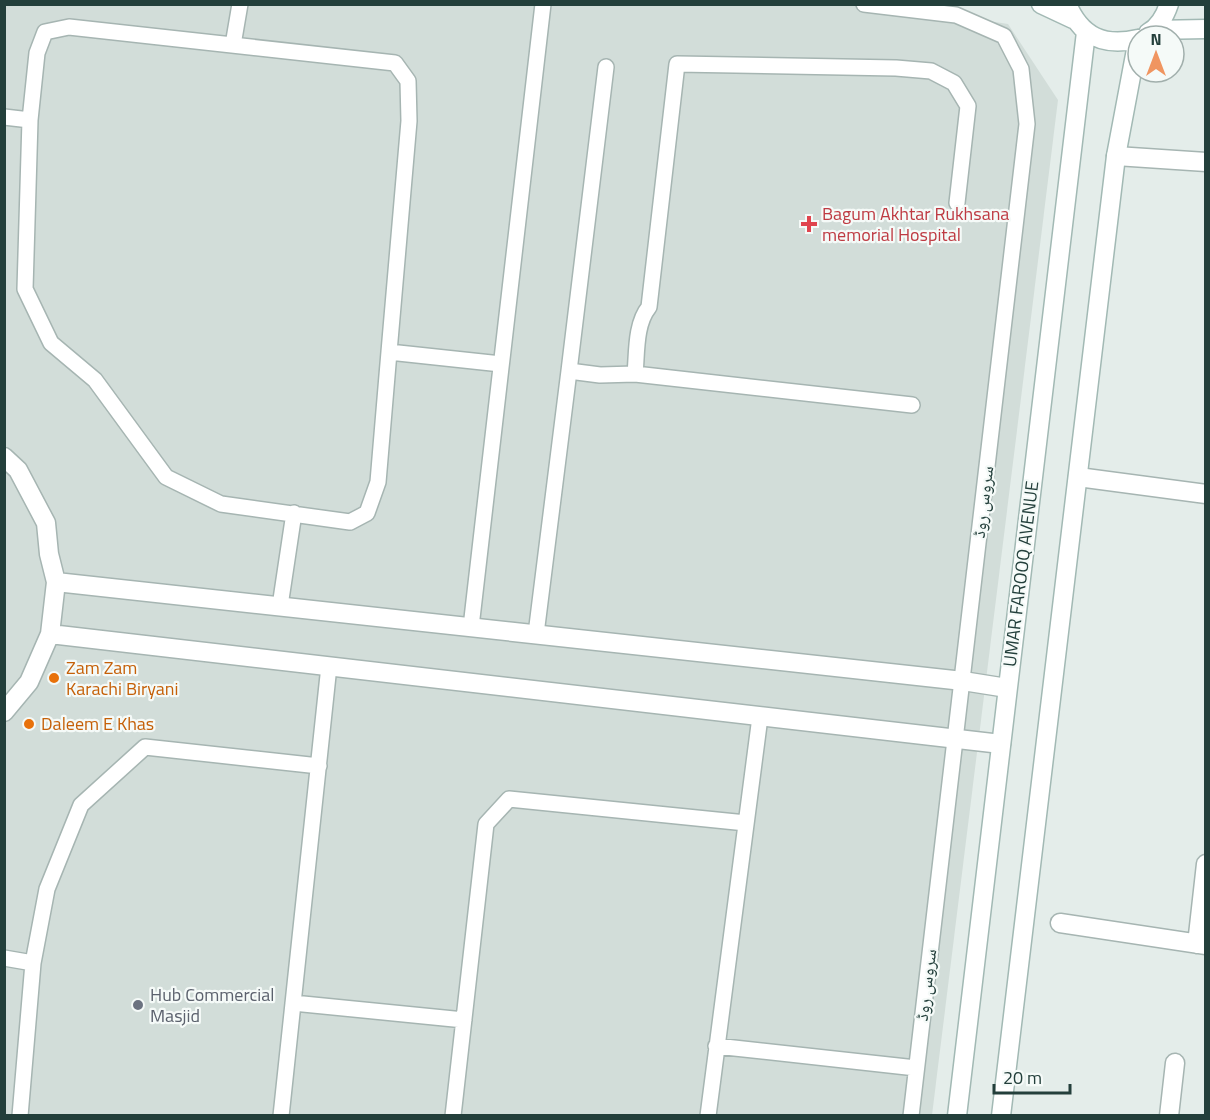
<svg xmlns="http://www.w3.org/2000/svg" width="1210" height="1120" font-family="'Titillium Web','Noto Naskh Arabic',sans-serif">
<style>
.built{fill:#d2ddd9}
.lines{fill:none;stroke-linecap:round;stroke-linejoin:round}
.lane-casing{stroke:#a6b5b2;stroke-width:18}
.street-casing{stroke:#a6b5b2;stroke-width:21}
.secondary-casing{stroke:#a2b9b4;stroke-width:21}
.lane{stroke:#fff;stroke-width:15}
.street{stroke:#fff;stroke-width:18}
.secondary{stroke:#fff;stroke-width:18}
.health-dot{fill:#e0444e;stroke:#f5faf8;stroke-width:2}
.food-dot{fill:#e8710a;stroke:#f5faf8;stroke-width:2}
.worship-dot{fill:#6b7280;stroke:#f5faf8;stroke-width:2}
.labels{text-anchor:middle;stroke-width:4.5;stroke-linejoin:round;paint-order:stroke}
.health-label{font-size:18px;fill:#be3a42;stroke:#f5faf8;text-anchor:start}
.street-label{font-size:18px;fill:#233f3b;stroke:#f5faf8}
.food-label{font-size:18px;fill:#c56008;stroke:#f5faf8;text-anchor:start}
.worship-label{font-size:18px;fill:#5b616d;stroke:#f5faf8;text-anchor:start}
</style>
<rect width="100%" height="100%" fill="#e4edea"/>
<path class="built" d="M881 4 1008 24 1058 100 932 1115 5 1116V5Z"/>
<g class="lines">
<defs>
<path id="lane" d="M864 4 956 15 1004 36 1021 69 1027 124 911 1116
M233 45 240 4
M4 117 30 120
M389 352 378 482 367 513 350 522 221 504 166 477 95 380 51 343 25 289 30 120 37 53 45 32 69 27 395 63 408 81 409 121 389 352 501 364
M569 371 606 67
M635 374 912 405
M280 606 294 513
M471 627 543 4
M536 634 569 371 600 375 635 374C637 354 635 324 649 307L677 64 896 68 931 71 954 83 968 106 957 203
M4 958 33 963
M293 1003 464 1020
M716 1046 916 1068
M20 1116 33 963 47 889 81 805 145 747 319 766
M281 1116 329 666
M453 1116 486 824 509 799 746 823
M708 1116 760 717"/>
<path id="street" d="M1116 156 1206 162
M4 457 18 470 46 523 49 554 56 582 50 634 29 682 4 712
M1078 477 1206 494
M56 582 963 681 1007 688
M50 634 1001 744
M1060 923 1206 945
M1197 944 1206 864
M1169 1116 1175 1063"/>
<path id="secondary" d="M1041 4 1073 19
M1067 4C1081 37 1104 47 1138 39
M1154 30 1206 29
M1148 33C1159 27 1165 16 1169 4
M957 1116 1086 32
M1001 1116 1116 156 1138 39"/>
</defs>
<use href="#lane" class="lane-casing"/>
<use href="#street" class="street-casing"/>
<use href="#secondary" class="secondary-casing"/>
<use href="#lane" class="lane"/>
<use href="#street" class="street"/>
<use href="#secondary" class="secondary"/>
</g>
<path class="health-dot" d="M806 215h6v6h6v6h-6v6h-6v-6h-6v-6h6z"/>
<g class="food-dot">
<circle cx="54" cy="678" r="6"/>
<circle cx="29" cy="724" r="6"/>
</g>
<circle class="worship-dot" cx="138" cy="1005" r="6"/>
<g class="labels">
<g class="health-label">
<text x="822" y="220">Bagum Akhtar Rukhsana<tspan x="822" dy="21">memorial Hospital</tspan></text>
</g>
<g class="street-label">
<text transform="translate(983 502) rotate(-83)" y="6">سروس روڈ</text>
<text transform="translate(1021 574) rotate(-83)" y="6">UMAR FAROOQ AVENUE</text>
<text transform="translate(926 985) rotate(-83)" y="6">سروس روڈ</text>
</g>
<g class="food-label">
<text x="66" y="674">Zam Zam<tspan x="66" dy="21">Karachi Biryani</tspan></text>
<text x="41" y="730">Daleem E Khas</text>
</g>
<g class="worship-label">
<text x="150" y="1001">Hub Commercial<tspan x="150" dy="21">Masjid</tspan></text>
</g>
</g>
<rect width="1210" height="1120" fill="none" stroke="#233f3b" stroke-width="12"/>
<g transform="translate(1156 54)"><circle r="28" fill="#f5faf8" stroke="#a1afac" stroke-width="1.5"/>
<path d="M0-4.5L10 22L0 15L-10 22Z" fill="#f09560"/>
<text y="-9" font-size="16" font-weight="bold" text-anchor="middle" fill="#233f3b">N</text>
</g>
<path d="M994 1084v9h76v-9" fill="none" stroke="#233f3b" stroke-width="3"/>
<text x="1003" y="1084" font-size="18" fill="#233f3b" stroke="#f5faf8" stroke-width="4.5" paint-order="stroke">20 m</text>
</svg>
